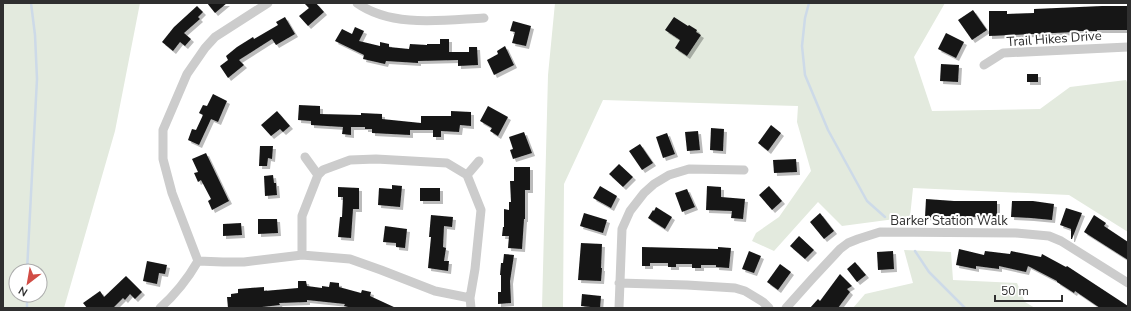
<svg xmlns="http://www.w3.org/2000/svg" width="1131" height="311" font-family="'Nunito Sans',sans-serif">
<style>
.green{fill:#e3eade;fill-rule:evenodd}
.lines{fill:none;stroke-linecap:round;stroke-linejoin:round}
.stream{stroke:#cddae8;stroke-width:2.5}
.building{fill:#161616;filter:url(#shadow)}
.minor{stroke:#ccc;stroke-width:9}
.labels{text-anchor:middle;stroke-width:4;stroke-linejoin:round;paint-order:stroke}
.street-label{font-size:13px;fill:#2f2f2f;stroke:#fff}
</style>
<defs>
<filter id="shadow"><feDropShadow dx="3" dy="3" stdDeviation="0" flood-color="#0004"/></filter>
</defs>
<rect width="100%" height="100%" fill="#fff"/>
<path class="green" d="M3 3H140L115 131 64 308H3ZM16 271H40V295H16Z
M555 3H945L914 57 932 111 1040 109 1070 87 1126 80 1128 84V232L1069 195 913 188 910 217 842 226 818 202 774 251 752 241 756 233 779 217 811 171 797 122 798 106 603 100 564 184 563 308H542L548 75Z
M904 250 951 252 953 280 1017 283 1025 302 1035 308H853L865 294 913 283Z"/>
<g class="lines">
<path class="stream" d="M809 3 805 18 802 46 805 75 828 130 867 201 885 217
M915 251 929 272 965 308
M27 271 37 79 35 35 31 3
M27 308V295"/>
</g>
<path class="building" d="M207 3H227L215 13Z
M304 3H316L324 12 308 26 299 16 309 8Z
M197 6 203 12 198 17 200 19 184 33 191 39 185 46 180 42 173 51 162 42 174 27Z
M1102 6H1128V30H1097V31H1075V32L989 36V11H1007V14L1034 13V9Z
M973 10 987 30 972 40 958 20Z
M285 17 295 34 276 45 272 39 239 60 244 65 228 78 220 66 228 60 226 56 237 47 253 37 254 39 278 25 276 22Z
M674 17 688 26 689 25 697 30 696 32 701 35 687 56 675 48 680 40 665 30Z
M513 21 531 26 526 46 512 43 515 32 510 31Z
M355 27 364 31 359 41 380 46V42L389 44V47L409 49 410 44 427 45V44H440V39H449V52H469V47H477L478 65 458 66V60L418 61V63L386 61 385 64 363 59 364 55 335 41 342 29 352 34Z
M946 33 964 42 956 58 938 49Z
M505 46 514 65 494 75 487 60 498 54 497 51Z
M941 64 959 65 958 82 940 81Z
M1027 74H1038V82H1027Z
M213 94 227 101 218 122 211 119 199 145 188 140 192 129 196 130 203 115 199 113 203 105 207 106Z
M299 105 320 106V114L361 115V113L382 114V119L421 123V116H451V111L471 112V126L460 125 459 132 441 131V137H433V130H410V135L372 133V129H365V127H351V135L342 134 343 127 311 125V121L298 120Z
M488 106 508 117 498 136 490 131 492 128 480 121Z
M277 111 290 126 283 132 280 129 271 136 261 125Z
M771 125 781 133 768 151 758 143Z
M711 128 724 129 723 151 710 150Z
M698 131 700 150 687 151 685 132Z
M524 132 532 153 513 159 510 150 513 149 509 137Z
M667 133 675 154 663 158 656 137Z
M640 144 653 163 642 170 629 151Z
M260 146H273L272 159 268 158 267 166H259Z
M206 153 229 201 212 210 208 201 211 199 201 180 198 182 194 173 198 172 192 159Z
M796 159 797 172 774 173 773 160Z
M619 164 633 177 623 187 609 174Z
M514 167H530V190H525V219H524L522 249 508 248 509 236H502L503 227H504V209L509 210V202H511L510 181H514Z
M273 175 274 183H276L277 195 265 196 264 176Z
M392 185 402 186 400 207 378 205 379 188 392 189Z
M600 186 617 196 611 208 593 198Z
M707 186 721 187V197L745 199 743 219 731 218 732 211 706 210Z
M769 186 782 201 772 210 759 195Z
M338 187 359 188V209H353L351 238 338 237 340 217H342L343 197H338Z
M420 188H440V201H420Z
M687 189 695 207 682 212 675 193Z
M926 199 954 201H997V219L980 218V217L942 216 941 218 925 217Z
M1012 201H1033L1054 204 1052 220 1031 218 1011 217Z
M656 207 672 217 665 229 648 218 653 210 654 211Z
M1066 208 1082 213 1072 239H1071V229L1060 225Z
M584 213 607 220 603 233 580 226Z
M820 213 834 231 824 239 810 222Z
M431 215 453 217 452 227 444 226 443 247 446 248 444 261H449L448 271 428 268 431 237H429Z
M1094 215 1106 223 1104 226 1128 242V260L1084 232Z
M258 219H277L278 233 258 234Z
M241 223 242 235 223 236V224Z
M385 226 407 229 405 248 396 247V243L383 242Z
M799 236 814 250 805 259 790 246Z
M581 243 602 244 601 268H602L601 281 578 280Z
M642 247 681 248 718 249V247L731 248 729 268 716 267V265H701V268H692V264H676V267H668V263H650V266H642Z
M959 249 984 255 985 251 1010 254 1011 251 1041 257 1042 254 1066 267 1067 266 1128 306V308H1100L1075 291 1074 293 1057 282V281L1028 266 1026 272 999 266V269L976 266V269L956 265Z
M749 251 761 256 754 273 742 269Z
M893 251 894 269 878 270 877 252Z
M504 254 514 255 510 281 511 303 498 304V292H501V275H500L501 263H503Z
M147 261 167 265 165 274 159 273 157 284 143 281Z
M855 262 866 275 857 282 847 269Z
M780 264 791 272 778 290 767 282Z
M840 274 852 286 847 289 850 292 838 308H810L818 299 820 301Z
M126 276 142 292 135 299 130 294 125 300 123 298 113 308H87L83 303 100 291 104 297Z
M298 281H306L307 286 322 288V286L329 287 330 282 339 283V287L361 293 362 290 371 292 370 296 396 308H352L344 306 345 304 307 300V302L279 303 280 305 253 308H228L227 297H231V294L238 293V289L264 287V291L298 288Z
M582 294 601 296 600 308 581 306Z"/>
<g class="lines">
<path class="minor" d="M357 3C392 28 444 20 484 18
M984 65 1003 53 1128 47
M305 157 318 175
M467 175 479 161
M302 255V216L318 175 323 170 350 160 376 159 447 163 467 175 481 210 475 269 470 298 471 308
M198 261 172 193 163 159V130L187 74 205 48 215 37 268 3
M198 261 223 262H244L302 255 350 259 381 270 435 291 470 298
M619 283 687 285 735 288 745 291 763 302 769 308
M160 308C177 293 187 280 198 261
M619 308 622 229 630 211 644 193 654 184 669 175 689 169 744 170
M786 308 812 279 840 249 848 243 858 239 880 232 1016 233 1049 236 1061 241 1128 283"/>
</g>
<g class="labels">
<g class="street-label">
<text transform="translate(1054 38) rotate(-4)" y="5">Trail Hikes Drive</text>
<text x="949" y="225">Barker Station Walk</text>
</g>
</g>
<rect width="1131" height="311" fill="none" stroke="#2f2f2f" stroke-width="8"/>
<g transform="translate(28 283) rotate(211)"><circle r="19" fill="#ffffff" stroke="#acacac"/>
<path d="M0-3L7 15L0 10L-7 15Z" fill="#d14c45"/>
<text y="-6" font-size="11" font-weight="bold" text-anchor="middle" fill="#2f2f2f">N</text>
</g>
<path d="M995 295v6h67v-6" fill="none" stroke="#2f2f2f" stroke-width="2"/>
<text x="1001" y="295" font-size="12" fill="#2f2f2f" stroke="#ffffff" stroke-width="3" paint-order="stroke">50 m</text>
</svg>
